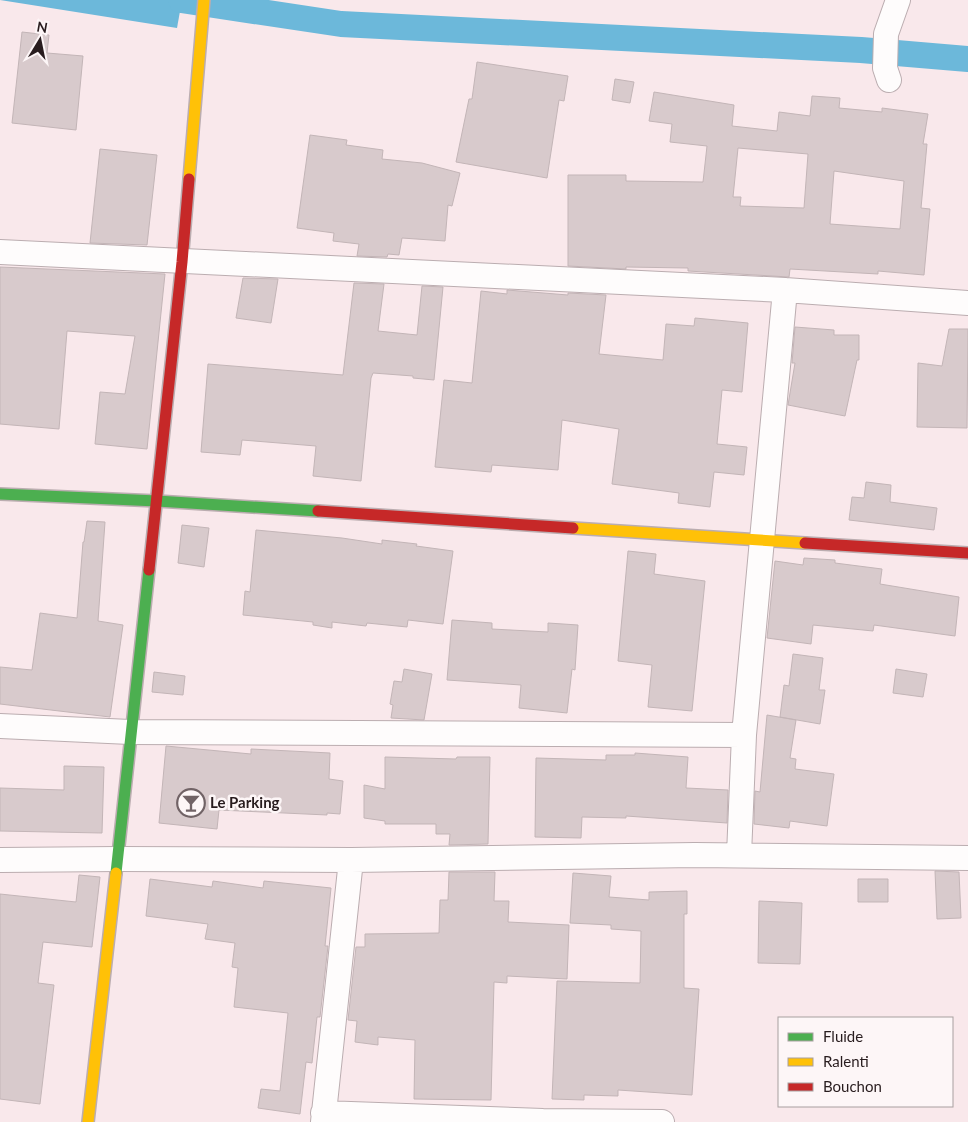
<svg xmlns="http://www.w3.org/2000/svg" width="968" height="1122" font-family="Lato,sans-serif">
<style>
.water{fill:#6cb8da}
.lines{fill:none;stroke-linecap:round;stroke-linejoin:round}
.canal{stroke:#6cb8da;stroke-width:26}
.building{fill:#d8cacc;stroke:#c3b5b7;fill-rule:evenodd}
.street-casing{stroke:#bbadb0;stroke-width:26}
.fast-casing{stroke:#bbadb0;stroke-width:14}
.slow-casing{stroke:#bbadb0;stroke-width:14}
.jam-casing{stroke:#bbadb0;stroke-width:14}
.street{stroke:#fefcfc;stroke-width:24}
.fast{stroke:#4caf50;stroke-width:11}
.slow{stroke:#ffc107;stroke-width:11}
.jam{stroke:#c62828;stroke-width:11}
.labels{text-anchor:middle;stroke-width:5;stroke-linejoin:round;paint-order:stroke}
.poi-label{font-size:15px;font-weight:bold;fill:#281c1e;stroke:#fdf6f7;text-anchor:start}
</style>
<rect width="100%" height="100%" fill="#f9e8eb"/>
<path class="water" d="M0 0H182L177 28Z"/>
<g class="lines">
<path class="canal" d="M181 0 341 24 861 50 968 59"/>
</g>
<path class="building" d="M22 32 49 35 47 53 83 56 76 130 12 123Z
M477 62 568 76 564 101 559 100 547 178 456 162 469 99H472Z
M615 79 634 82 630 103 612 100Z
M654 92 734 105 732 126 777 131 779 112 810 116 812 96 840 98 839 108 882 112V108L928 114 923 144H927L921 208 930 209 924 275 878 271V274L790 269 789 277 688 271V268L626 267V269L568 266V175H626V181L703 182 707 146 670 142 672 124 649 121ZM738 148 808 154 804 208 740 206 741 197H733ZM834 171 904 181 900 229 830 224Z
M310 135 347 140 346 145 383 150 382 159 422 163 460 173 452 206 448 205 445 241 402 238 399 255 388 254 387 257 357 256 359 244 333 241 334 233 297 228Z
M100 149 157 155 147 245 90 243Z
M0 267 165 274 147 449 95 444 100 392 125 394 135 336 67 331 59 429 0 424Z
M243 278 278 279 271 323 236 318Z
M354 283 384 284 378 331 417 335 422 286 443 287 434 380 413 378V376L373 373 371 378 361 481 313 476 316 446 242 440 240 455 201 452 208 364 343 375Z
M507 290 568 295V293L606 295 599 354 663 360 666 324 694 326 695 318 748 323 742 392 722 390 717 444 747 447 744 475 714 472 710 507 678 503 679 493 612 484 619 429 562 420 558 470 492 465 491 472 435 467 444 380 472 383 481 291 507 294Z
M795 327 834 330V335H859V360H857L845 416 788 405 795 363H792Z
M949 329H968L967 428 917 427 918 363 942 366Z
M866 482 891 485 890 502 937 508 934 530 849 520 852 497 864 498Z
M87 521 105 522 98 621 123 625 110 717 0 704V667L32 670 40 613 77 618 83 542H84Z
M182 525 209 528 204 567 178 563Z
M256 530 342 538 382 544V540L417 544 416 546 453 551 443 624 408 620 407 627 367 623 366 626 332 622V628L313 625V622L243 615 245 591 250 592Z
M628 551 656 554 654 574 705 581 692 711 648 707 652 665 618 661Z
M804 558 835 560V563L882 569 880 584 959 597 955 636 874 625 873 631 813 625 811 644 767 638 775 561 803 565Z
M452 620 492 623V629L548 632V623L578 625 575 670 572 669 567 713 519 708 521 685 447 680Z
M793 654 823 658 819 690H825L820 724 780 717 784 685 789 686Z
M404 669 432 674 424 720 391 718 393 705 390 704 394 681 402 682Z
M896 669 927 674 923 697 893 693Z
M154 672 185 676 183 695 152 692Z
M767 715 796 720 790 758 796 759 795 769 834 774 827 826 790 821 789 828 754 824 755 791 760 792Z
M166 746 251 754V749L330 753 329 779 343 781 340 814 327 813V815L219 810 217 829 159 823Z
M635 753 688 757 686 788 728 790 727 823 626 816V818L582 817 581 838 535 837 536 758 606 760V755H635Z
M385 757 456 759 457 757H490L488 844 449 845 450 834H436V824H385V821L364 818V785L385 789Z
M64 766 104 767 102 833 0 831V788L64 790Z
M935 871 959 872 961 918 937 919Z
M449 872H495L494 901H509L508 922 569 925 567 979 507 976V983L494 982 491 1100 414 1099 415 1040 378 1037V1045L355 1042 357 1021 348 1020 356 947H365V934L439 933 440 900H448Z
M573 873 611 876 609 897 649 900V892L687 891V914H684V988L699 989 692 1095 618 1090V1096L584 1095V1100L552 1099 557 981 640 983 641 931 611 929V925L570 923Z
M79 875 100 877 92 947 43 942 38 983 54 985 40 1104 0 1099V894L76 902Z
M150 879 212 887 213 881 263 888 264 881 331 888 325 946H328L320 1017H317L312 1063 306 1062 300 1114 258 1108 261 1089 280 1091 288 1013 234 1007 238 968 232 967 235 943 205 939 208 924 146 916Z
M858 879H888V902H858Z
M759 901 802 903 800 964 758 963Z"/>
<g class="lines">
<defs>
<path id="street" d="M889 80 885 68 886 34 898 0
M0 252 785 290 968 303
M0 726 130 732 744 735
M739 855 744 735 785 290
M0 860 118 859 351 860 695 855 968 858
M323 1113 543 1121 662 1122
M323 1122 351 860"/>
<path id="fast" d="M0 494 157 501 318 511
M116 873 149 570"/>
<path id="slow" d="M189 179 204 0
M573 528 805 543
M88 1122 116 873"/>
<path id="jam" d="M318 511 573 528
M805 543 968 553
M149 570 182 262 189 179"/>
</defs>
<use href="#street" class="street-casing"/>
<use href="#fast" class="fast-casing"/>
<use href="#slow" class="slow-casing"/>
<use href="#jam" class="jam-casing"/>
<use href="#street" class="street"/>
<use href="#fast" class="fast"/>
<use href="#slow" class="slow"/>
<use href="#jam" class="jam"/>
</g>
<defs>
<symbol id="bar-ring" viewBox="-11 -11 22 22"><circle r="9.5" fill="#fdf6f7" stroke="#716366" stroke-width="1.5"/><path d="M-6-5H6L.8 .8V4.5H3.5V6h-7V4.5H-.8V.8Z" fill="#716366"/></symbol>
</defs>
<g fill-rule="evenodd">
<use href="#bar-ring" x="175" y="787" width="32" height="32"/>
</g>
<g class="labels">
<g class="poi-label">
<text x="210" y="808">Le Parking</text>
</g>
</g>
<rect x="778" y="1017" width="175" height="90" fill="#fdf6f7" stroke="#a89fa0"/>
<rect x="788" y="1033" width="25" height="8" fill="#4caf50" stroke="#a89fa0"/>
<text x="823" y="1042" font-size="15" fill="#281c1e">Fluide</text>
<rect x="788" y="1058" width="25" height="8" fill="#ffc107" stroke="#a89fa0"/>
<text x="823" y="1067" font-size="15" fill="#281c1e">Ralenti</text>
<rect x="788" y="1083" width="25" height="8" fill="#c62828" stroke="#a89fa0"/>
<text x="823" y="1092" font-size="15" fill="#281c1e">Bouchon</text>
<g transform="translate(40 40) rotate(10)" stroke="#fdf6f7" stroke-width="4" paint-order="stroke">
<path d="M0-4L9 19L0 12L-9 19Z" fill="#281c1e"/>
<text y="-8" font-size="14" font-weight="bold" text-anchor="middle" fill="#281c1e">N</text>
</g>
</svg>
